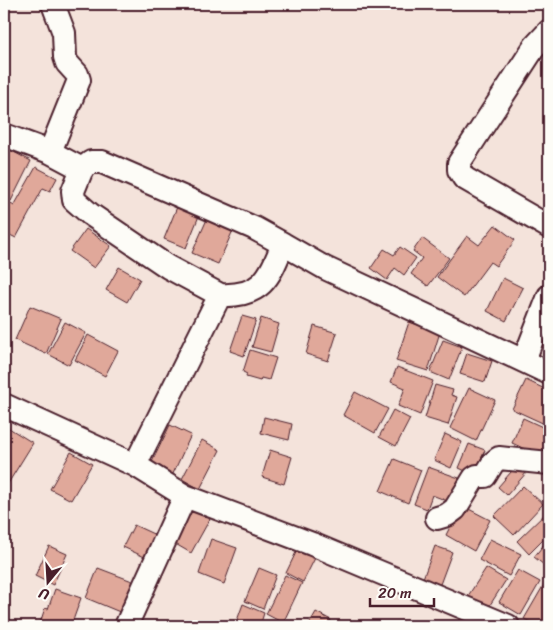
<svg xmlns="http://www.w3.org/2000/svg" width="553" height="630" font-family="Sriracha,sans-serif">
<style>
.building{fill:#e0a89a;stroke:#4a1f2b}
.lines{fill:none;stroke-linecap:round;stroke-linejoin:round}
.minor-casing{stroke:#4a1f2b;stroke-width:26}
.minor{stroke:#fdfcf7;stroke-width:22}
</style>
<rect width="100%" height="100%" fill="#f4e3db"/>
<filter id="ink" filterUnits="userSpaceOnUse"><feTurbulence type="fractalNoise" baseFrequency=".02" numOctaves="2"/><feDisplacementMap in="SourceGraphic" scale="10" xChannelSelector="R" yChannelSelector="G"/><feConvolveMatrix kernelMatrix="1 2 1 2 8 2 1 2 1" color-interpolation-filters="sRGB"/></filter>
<g filter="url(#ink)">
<path class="building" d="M4 147 31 161 11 201 4 197Z
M36 167 57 178 50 191 43 188 16 238 4 232V202L5 200 14 206Z
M179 202 201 211 186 248 164 239Z
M208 217 234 228 218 264 192 253Z
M495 225 515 240 496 266 490 262 464 297 437 277 467 236 479 245Z
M86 229 111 246 94 268 70 251Z
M4 238 9 240 4 254Z
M422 238 449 258 428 286 411 274 422 258 413 251Z
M400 247 416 258 404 275 395 268 387 280 371 268 384 249 394 255Z
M119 267 140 279 127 302 106 290Z
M503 278 523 288 506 321 487 311Z
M30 306 61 319 46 354 15 340Z
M242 316 256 320 244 356 230 351Z
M261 318 279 324 271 352 252 347Z
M65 322 86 333 69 365 48 354Z
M409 322 440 332 428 371 396 361Z
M314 326 337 333 328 361 306 354Z
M88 335 118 351 105 376 75 360Z
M443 340 462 347 449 380 430 372Z
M250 350 276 358 269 380 261 378 260 381 246 377 247 374 243 372Z
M467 353 492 361 485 382 460 374Z
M397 367 433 381 420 415 398 406 405 388 391 382Z
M526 380 549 391 544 403 549 405V426L512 409Z
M435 385 453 390 451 395 457 397 448 425 425 418Z
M469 388 495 400 476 441 450 428Z
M355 392 388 409 375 433 343 415Z
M393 410 410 419 396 446 379 437Z
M264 417 292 424 289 440 261 433Z
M523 418 549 430V443L542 457 512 443Z
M4 425 33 443 4 490Z
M170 425 191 435 172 476 150 466Z
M445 434 462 442 451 468 434 460Z
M202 440 220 450 200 489 182 479Z
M469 444 485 450 474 475 459 468Z
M270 450 292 457 284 484 262 477Z
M71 452 92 464 71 500 50 489Z
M394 459 421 470 408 503 380 491Z
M518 464 527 472 507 495 498 487Z
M428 467 459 478 450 502 432 495 427 509 414 504Z
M523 486 543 504 514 535 494 516Z
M461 505 490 520 474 551 446 535Z
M192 506 211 517 191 553 172 542Z
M548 511 549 512V534L529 554 517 541Z
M134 525 162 538 151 560 123 547Z
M549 538V569L534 557Z
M211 539 237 548 224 584 199 574Z
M490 539 521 554 509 576 479 560Z
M301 542 319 550 303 582 286 573Z
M49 546 67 554 53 585 35 576Z
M435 546 452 552 439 587 422 581Z
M98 568 140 584 127 615 86 598Z
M259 568 276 575 263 609 245 601Z
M486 568 506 580 488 608 468 596Z
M518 570 540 582 521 615 499 602Z
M285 575 302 583 283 623 266 614Z
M546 581 549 583V624L548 626H540L524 619Z
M55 589 81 598 71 626H39L45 608 48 609Z
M243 604 264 613 260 626H235Z
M465 611 487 626H454Z
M316 612 331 620 328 626H308Z"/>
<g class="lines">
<defs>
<path id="minor" d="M549 31 535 46 459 163V170L464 178 549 227
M4 135 50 152 82 169
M50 152 79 80 77 74 67 63 65 57 64 33 53 4
M220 295C261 297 269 279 283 244L325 268 549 373
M524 360 549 296
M4 405 135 465 185 496 312 544 508 626
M135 465 220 295 168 267 90 214 74 200 73 191 82 169 91 162H102L254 228 283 244
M437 518 447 515 455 509 474 478 477 476H485L493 463 499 458 549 463
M126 626 185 496"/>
</defs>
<use href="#minor" class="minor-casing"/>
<use href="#minor" class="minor"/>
</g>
</g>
<rect width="553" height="630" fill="none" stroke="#fdfcf7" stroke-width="20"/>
<rect x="10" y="10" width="533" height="610" fill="none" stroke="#4a1f2b" stroke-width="2" filter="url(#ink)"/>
<g transform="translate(48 582) rotate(198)" stroke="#fdfcf7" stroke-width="4" paint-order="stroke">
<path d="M0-4L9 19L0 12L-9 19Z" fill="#4a1f2b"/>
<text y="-8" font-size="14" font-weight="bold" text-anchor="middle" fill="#4a1f2b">U</text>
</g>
<path d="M370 598v8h64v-8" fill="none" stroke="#4a1f2b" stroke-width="2.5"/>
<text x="378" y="598" font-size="15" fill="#4a1f2b" stroke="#fdfcf7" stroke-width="4" paint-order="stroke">20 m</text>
</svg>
